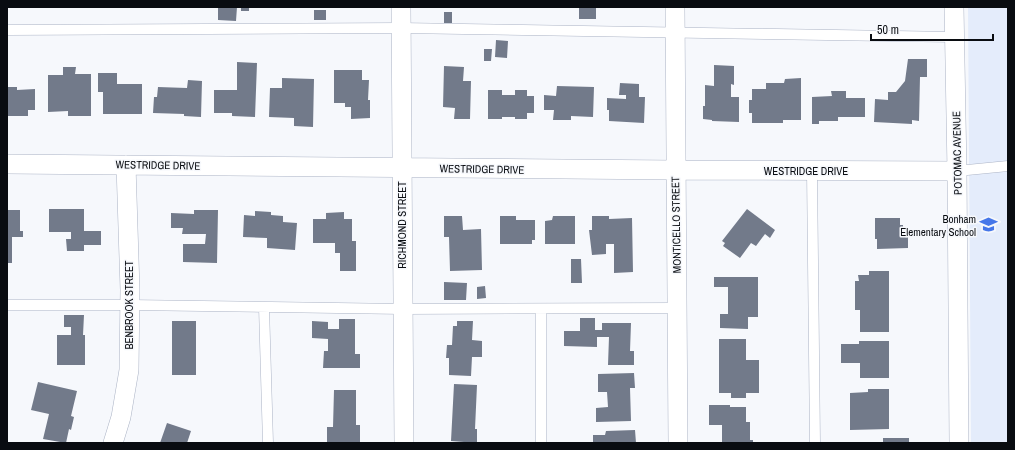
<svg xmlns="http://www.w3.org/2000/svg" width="1015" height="450" font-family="'Archivo Narrow',sans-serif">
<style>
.built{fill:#e4ecfb}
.building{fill:#727a8a}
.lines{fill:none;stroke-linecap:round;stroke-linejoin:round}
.service-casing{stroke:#acb4c6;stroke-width:11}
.minor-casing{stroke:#acb4c6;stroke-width:20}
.service{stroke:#fff;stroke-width:10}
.minor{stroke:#fff;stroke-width:19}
.labels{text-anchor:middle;stroke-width:3;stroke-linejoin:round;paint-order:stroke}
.street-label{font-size:11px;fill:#090c11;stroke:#f6f8fc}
.poi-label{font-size:11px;fill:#090c11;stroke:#f6f8fc;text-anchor:end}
</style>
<rect width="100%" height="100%" fill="#f6f8fc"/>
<path class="built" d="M968 7H1008V443H971Z"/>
<path class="building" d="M218 7H237L236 21 218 20Z
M241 7H249V11H241Z
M579 7H596V19H579Z
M314 10H326V20H314Z
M444 12H452V23H444Z
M496 40 508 41 507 58 495 57Z
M484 49H492L491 61H484Z
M908 59H927V77H920L919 121 912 120V124L874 122 875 99 888 100V92H896L905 81Z
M237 62 257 63 255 117 232 116V113H214V90H237Z
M714 65 734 66V85L731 84V97H739V122L712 121V120L703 119V106H705V85L714 86Z
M444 66 464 67 463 81H471L470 119H454L455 108 443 107Z
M63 67H76L75 74H91V116H68V111L48 112V75H63Z
M334 70H362V80H369L368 100H370V118L351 119V107H345V103H334Z
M98 73H117V84H142V114H103V92H98Z
M282 78 314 79 313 127 294 126V118L269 117 270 88H282Z
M801 78V120H783V123H752V113H749V100H752V89H766V83H784L785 79Z
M188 80 202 81 201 117 184 116V114L153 113 154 97H157L158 87 187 88Z
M620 83 639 84V97H645L644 123 609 121V110H607V98L626 99V95H619Z
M557 86 594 87 593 117 571 116V120H553L554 110H544V95L556 96Z
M7 87H17V90L35 89V110H28V116H7Z
M488 90H502V95H515V90H527V96H534V113H527V119H515V117H502V119H488Z
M831 91H846V98H865V117H838V121H819V124H812V97L832 96Z
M49 209H84V231H101V245H84V251H67L66 239H71V232H49Z
M747 209 775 230 770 238 765 234 756 246 751 243 740 258 723 246 725 243 722 241Z
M7 210H20V231H23V237H12V263H7Z
M194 210H218L217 263 183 262V244H205L206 234H182L183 228H171V213L194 214Z
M255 211 271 212V215L283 216V222L297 223 295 250 267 248V238L243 237 244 215 255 216Z
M344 212V219H352V241H356V271H340V253H335V243H313V219H326V213Z
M444 216H462L463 230 481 229 482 270 450 271 449 237H444Z
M500 216H516V220H535V240H532V244H500Z
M553 216H575V244H545V221L552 220Z
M592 216H609V219L632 218 633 272 614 273V244H606V254L592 255 589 230H592Z
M875 218H900V225H903V234H908V248L877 249V239H875Z
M571 259H581L582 283H571Z
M869 271H889V332H860V310H855V281H859L858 275H869Z
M714 277H758V317H748V329L720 328V314H728V287H714Z
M444 282 467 283 466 300H444Z
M485 286 486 298 477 299V287Z
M64 315H84L83 335H85V365H57V335H71V327H64Z
M580 318H595V330H602V323H631L630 351H634V365H608L609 337H597V347L564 346V331H580Z
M339 319H355V354H360V368H323L324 351H328V339L312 338V321L328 322V329H339Z
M172 321H196V375H172Z
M457 321H473L472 340 482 341V357H472L471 376 449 375V358H446L447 345H452L453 326H457Z
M719 339H746V360H759V393H746V398H731V393H719Z
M859 341H889V378H860V363H841V344H859Z
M634 373 635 388H630L631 421 596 422V408L608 407 607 392H598V374Z
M38 382 77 391 71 416 74 417 71 430 69 429 66 443 43 439 49 414 31 410Z
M454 384 477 385 475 429H477V443L451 441Z
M868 389H889V429L850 430V393L868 392Z
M334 390H356V425H360V443H327V427H333Z
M709 405H730V407H746V422H750V440H753V443H722V425H709Z
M167 423 191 431 187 443H160Z
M635 430 636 443H593V435H605L606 431Z
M883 438H909V443H883Z"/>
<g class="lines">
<defs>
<path id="service" d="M7 30 401 28 954 37
M812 171 815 443
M957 171 1008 166
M7 305H130L403 309 677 308
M264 307 268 443
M541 309V443"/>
<path id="minor" d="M401 7 404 443
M675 7 678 443
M954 7 957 171 959 443
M7 164 675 170 957 171
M113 443 121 417 129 370 130 290 126 165"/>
</defs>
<use href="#service" class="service-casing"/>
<use href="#minor" class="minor-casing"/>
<use href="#service" class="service"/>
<use href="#minor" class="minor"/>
</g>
<defs>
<symbol id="school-bare" viewBox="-9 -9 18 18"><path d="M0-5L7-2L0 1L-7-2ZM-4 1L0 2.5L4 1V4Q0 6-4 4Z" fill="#4677e9" stroke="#f6f8fc" stroke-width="2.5" paint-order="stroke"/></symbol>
</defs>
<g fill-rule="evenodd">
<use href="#school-bare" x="976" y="212" width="25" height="25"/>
</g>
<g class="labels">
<g class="street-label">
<text transform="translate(957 153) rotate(-91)" y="4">POTOMAC AVENUE</text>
<text transform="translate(158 165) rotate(1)" y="4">WESTRIDGE DRIVE</text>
<text transform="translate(482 169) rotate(1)" y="4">WESTRIDGE DRIVE</text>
<text x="806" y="175">WESTRIDGE DRIVE</text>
<text transform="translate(402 225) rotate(-90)" y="4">RICHMOND STREET</text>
<text transform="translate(676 225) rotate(-91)" y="4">MONTICELLO STREET</text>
<text transform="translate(129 305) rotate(-90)" y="4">BENBROOK STREET</text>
</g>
<g class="poi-label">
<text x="976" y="223">Bonham<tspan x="976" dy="13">Elementary School</tspan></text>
</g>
</g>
<rect width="1015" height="450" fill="none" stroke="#090c11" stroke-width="16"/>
<path d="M871 34v6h122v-6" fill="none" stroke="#090c11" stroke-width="2"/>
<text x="877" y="34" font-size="12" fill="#090c11" stroke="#f6f8fc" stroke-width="3" paint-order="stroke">50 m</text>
</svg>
